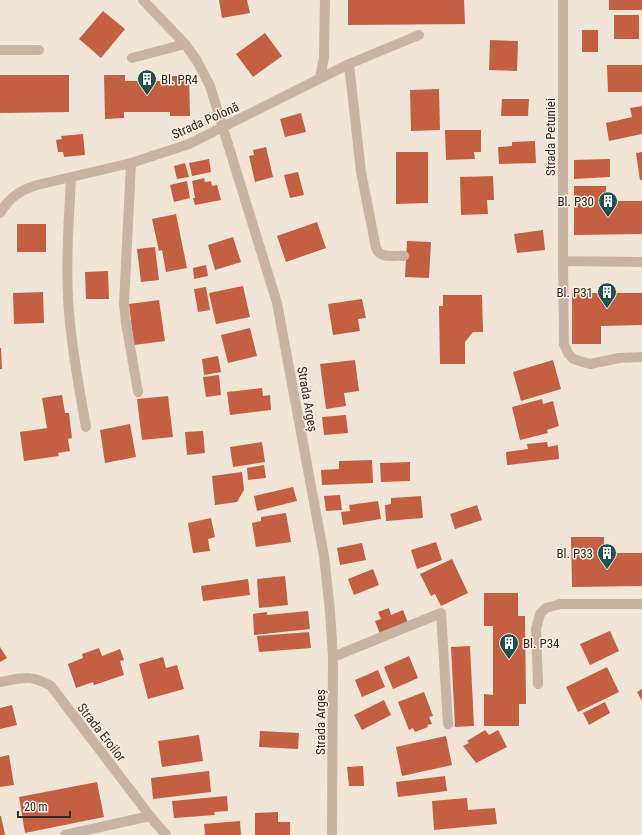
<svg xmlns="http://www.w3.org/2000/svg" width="642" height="835" font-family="'Roboto Condensed',sans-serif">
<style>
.building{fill:#c46042}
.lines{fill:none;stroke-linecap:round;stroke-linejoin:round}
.minor{stroke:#c8b4a5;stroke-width:10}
.labels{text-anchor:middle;stroke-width:3;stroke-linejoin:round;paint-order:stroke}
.poi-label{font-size:13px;fill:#342a26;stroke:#f9efe4;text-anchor:end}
.street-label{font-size:13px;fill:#342a26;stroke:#f9efe4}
</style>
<rect width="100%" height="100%" fill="#f1e5d8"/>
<path class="building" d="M219 0H247L250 13 222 18Z
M348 0H464L465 24 348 25Z
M609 0H642V10H609Z
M103 11 125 29 101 58 79 39Z
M614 15H639V39H614Z
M582 30H598V52H582Z
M265 33 282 56 253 77 236 54Z
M490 40 518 41 517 71 489 70Z
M607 65H642V92H608Z
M0 75H69V112L0 113Z
M104 75H125V81H172V76H189L190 116H170V112H124V118L105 119Z
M439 89 440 130 411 131 410 90Z
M502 99H529L528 116H501Z
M642 106V134L609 141 606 123 632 117 630 108Z
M301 113 306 132 285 137 280 119Z
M445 130H481V152H474L475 159 446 160Z
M83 134 85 155 64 157 63 152H58L56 140 62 139 61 136Z
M535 141 536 163 499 164 498 147 512 146V142Z
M266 147 273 177 255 182 249 156 254 155 253 150Z
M396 152H428V203L396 204Z
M642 152V180H640L636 153Z
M209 159 211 172 192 176 189 163Z
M610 159V177L574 179V160Z
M185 163 189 177 177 179 174 166Z
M298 172 304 195 290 198 284 175Z
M493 176 494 200H487L488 214 461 215 460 177Z
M204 178 205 182 211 181 212 186 217 185 221 200 195 205 193 198H195L192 181Z
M187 181 190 198 174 202 170 185Z
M574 186H606V201H642V234L574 235Z
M176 214 187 268 166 272 162 250 159 251 152 219Z
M317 222 326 248 286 262 277 236Z
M17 224H46V252H17Z
M543 230 545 250 517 253 514 234Z
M233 237 241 262 215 270 208 245Z
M407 241 431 242 429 278 405 277Z
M155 247 159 280 141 282 137 249Z
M206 265 208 276 194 279 193 268Z
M108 271 109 299H86L85 272Z
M243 286 250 317 216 324 209 293Z
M206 287 210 310 198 312 194 289Z
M43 292 44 323 14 324 13 293Z
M572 293H642V325L601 326V344H572Z
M443 295H482L483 332H473L465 342V364H440L439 306H443Z
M362 299 366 318 358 319 360 331 333 335 328 304Z
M159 300 165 341 134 345 129 304Z
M250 328 257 356 228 363 221 335Z
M0 348H1L2 369H0Z
M218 356 221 372 204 375 202 359Z
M355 360 359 391 344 393 346 406 326 409 320 364Z
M553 360 561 389 521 401 513 372Z
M219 375 221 395 206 397 203 377Z
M262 388 263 396 270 395 271 410 230 415 227 392Z
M62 395 65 413H69L72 438 68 439 70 451 58 453 59 456 24 461 20 432 47 428 42 398Z
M168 396 173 437 142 440 137 399Z
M542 399 543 404 553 401 559 426 547 430 548 433 520 440 512 407Z
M346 415 348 433 324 435 322 417Z
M130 424 136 457 105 463 100 430Z
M203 431 205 453 187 455 185 432Z
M262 442 265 462 233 467 230 447Z
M547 442 548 447 558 445 559 459 507 465 506 452 528 449 527 444Z
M372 460 373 483 322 485 321 470 339 469V461Z
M410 462V481L381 482 380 463Z
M264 465 266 478 248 480 247 468Z
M242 472 244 490 237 502 215 505 212 476Z
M293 487 297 501 257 511 254 496Z
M340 495 342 510 326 511 324 496Z
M421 496 423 518 386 521 385 505 391 504V498Z
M378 501 381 519 343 525 341 512 350 511 349 505Z
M477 505 482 520 455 529 450 514Z
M286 513 291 542 256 547 252 523 261 521V517Z
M211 518 215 537 208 539 210 551 193 553 188 523Z
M571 537H604V553H642V586L572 587Z
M436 542 442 560 417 569 411 550Z
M362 543 366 560 340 565 337 548Z
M452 559 468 593 441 606 435 594 431 596 420 574Z
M373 569 379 585 354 595 348 579Z
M285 576 288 605 259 608 257 579Z
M248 579 250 595 203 601 201 586Z
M484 593H518V616H525L526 704H519V726H484V694L493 695V626H484Z
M389 608 391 615 403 610 408 623 380 634 375 621 381 619 378 612Z
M308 611 310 629 254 635 253 614 267 612V615Z
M610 631 619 651 590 665 580 644Z
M309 632 311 648 259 652 257 636Z
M470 646 474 726 455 727 451 647Z
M0 647 7 658 0 662Z
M99 648 102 656 120 649 124 660 120 661 124 675 94 685 93 682 76 688 68 664 83 658 82 654Z
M409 656 418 678 393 689 384 667Z
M163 657 166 668 177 665 184 689 148 699 139 664Z
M607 667 619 692 578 712 566 687Z
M378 670 385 687 362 697 355 680Z
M642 689V701L637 692Z
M424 692 433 716 429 717 432 724 427 725 428 727 415 732 413 728 409 730 398 702Z
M384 700 391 715 362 730 354 715Z
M605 702 610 713 589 725 583 713Z
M12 705 17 725 0 729V708Z
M485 730 489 735 498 730 507 747 476 763 463 746 469 743 467 741Z
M260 731 299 733 298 749 259 747Z
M199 735 203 761 162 767 158 741Z
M446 736 452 765 402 776 396 747Z
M9 755 14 785 0 787V757Z
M363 766 364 786H349L347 767Z
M209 771 211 792 153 799 151 778Z
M445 776 447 791 398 797 396 782Z
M97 782 104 817 25 833 19 797Z
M227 796 228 811 214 812 215 815 174 818 172 801Z
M467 798 468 810 495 808 497 824 434 830 432 801Z
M278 812V822H290V835H255V813Z
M0 816H1L5 835H0Z
M240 821 241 835H205L204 824Z"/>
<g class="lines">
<path class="minor" d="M143 0 185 44 197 61 210 86 277 303 324 556 330 611 333 657 332 835
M563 0V261L564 344 568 353 573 359 590 364 619 358 642 357
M0 50H39
M132 58 185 44
M349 64 361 172 376 248C380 259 394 255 404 256
M320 78 324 57 325 0
M131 163 124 304 126 323 138 392
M71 177C69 221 65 267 69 312 72 351 79 389 86 427
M0 213C9 198 20 190 37 185L131 163 189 144 349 64 419 35
M563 261 642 262
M333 657 441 613 448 724
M0 682C23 678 30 674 51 686L150 816 166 835
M538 684 536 629 540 614 546 608 560 604H642
M65 835 150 816"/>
</g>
<defs>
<symbol id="building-pin" viewBox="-11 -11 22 30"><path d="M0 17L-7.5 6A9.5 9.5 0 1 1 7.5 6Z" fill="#1c5254" stroke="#f9efe4"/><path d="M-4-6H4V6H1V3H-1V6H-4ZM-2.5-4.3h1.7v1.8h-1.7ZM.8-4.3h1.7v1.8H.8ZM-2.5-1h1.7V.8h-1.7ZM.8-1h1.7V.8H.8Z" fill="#fff"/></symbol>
</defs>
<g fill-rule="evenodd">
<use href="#building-pin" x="136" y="68" width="22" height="30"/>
<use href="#building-pin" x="597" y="190" width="22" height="30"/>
<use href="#building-pin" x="596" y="281" width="22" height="30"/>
<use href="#building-pin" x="596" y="542" width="22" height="30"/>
<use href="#building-pin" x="498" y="632" width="22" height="30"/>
</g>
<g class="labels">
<g class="poi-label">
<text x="161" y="84" text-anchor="start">Bl. PR4</text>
<text x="594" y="206">Bl. P30</text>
<text x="593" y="297">Bl. P31</text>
<text x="593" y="558">Bl. P33</text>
<text x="523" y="648" text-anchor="start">Bl. P34</text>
</g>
<g class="street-label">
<text transform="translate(205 120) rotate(-24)" y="5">Strada Polonă</text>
<text transform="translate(550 137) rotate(-90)" y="5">Strada Petuniei</text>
<text transform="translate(308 399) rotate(80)" y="5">Strada Argeș</text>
<text transform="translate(320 722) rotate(-90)" y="5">Strada Argeș</text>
<text transform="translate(102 732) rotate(52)" y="5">Strada Eroilor</text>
</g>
</g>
<path d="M18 811v6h52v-6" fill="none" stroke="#342a26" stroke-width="2"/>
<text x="24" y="811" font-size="12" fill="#342a26" stroke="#f9efe4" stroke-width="3" paint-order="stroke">20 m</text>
</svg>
